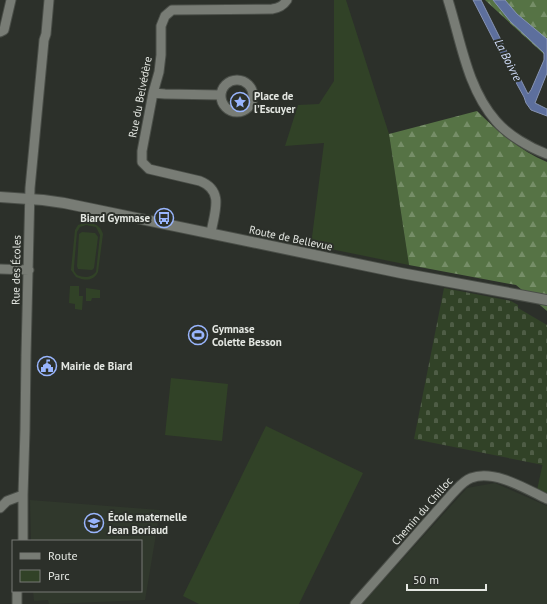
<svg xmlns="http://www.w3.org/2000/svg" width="547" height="604" font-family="'PT Sans',sans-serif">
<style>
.built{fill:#30382c}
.green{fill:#314227;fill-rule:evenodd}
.forest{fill:url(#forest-firs)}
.cemetery{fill:url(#cemetery-stones)}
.water{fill:#5d6f9d;stroke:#8693b2}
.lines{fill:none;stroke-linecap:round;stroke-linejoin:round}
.minor-casing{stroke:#4a4e48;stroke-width:11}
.tertiary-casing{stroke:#4a4e48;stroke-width:12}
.minor{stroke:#787c75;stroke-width:9}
.tertiary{stroke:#787c75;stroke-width:10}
.labels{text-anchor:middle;stroke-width:4;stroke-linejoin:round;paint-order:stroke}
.poi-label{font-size:11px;font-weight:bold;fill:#e4e7e2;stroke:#2c302a;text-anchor:start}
.street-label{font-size:11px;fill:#e4e7e2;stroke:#2c302a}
.water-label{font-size:12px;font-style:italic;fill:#d3dffc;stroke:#2c302a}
</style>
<defs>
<pattern id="forest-firs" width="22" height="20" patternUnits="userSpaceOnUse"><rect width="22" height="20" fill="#567345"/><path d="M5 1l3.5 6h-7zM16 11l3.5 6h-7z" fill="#768e68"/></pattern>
<pattern id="cemetery-stones" width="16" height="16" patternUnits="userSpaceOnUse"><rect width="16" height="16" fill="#314227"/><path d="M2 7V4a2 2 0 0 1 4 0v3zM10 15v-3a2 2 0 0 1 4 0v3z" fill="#4f5d46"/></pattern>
</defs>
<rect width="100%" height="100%" fill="#2c302a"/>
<path class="built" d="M495 483 547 506V604H362L467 488Z
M30 500 160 510 145 600 49 604 48 600 34 601 33 591H141V541H31Z"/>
<path class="green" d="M334 0H346L389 134 409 265 311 245 324 143 285 146 298 105 319 104 334 81Z
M84 223C93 223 100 224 103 234L98 272C94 281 85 281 76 277L71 270 75 230 78 225ZM86 225 96 227 100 235 96 272C91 278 84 278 77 275L74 271V267L77 232 80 227Z
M82 232 95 233 98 237 94 268 92 270 78 269 77 266 79 234Z
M70 286H79V296H83L82 310 75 309V304L69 303Z
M86 288 100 290V298H92L91 301H86Z
M171 378 228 384 222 441 165 435Z
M266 426 363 473 299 604H199L183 596Z
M547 444V495L537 490Z"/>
<path class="forest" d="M485 0H547V57Z
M477 111C496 130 522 152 547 162V311L516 285 409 265 389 134Z"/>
<path class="cemetery" d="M444 288 511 301 518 305V308L547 325V444L543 465 414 439Z"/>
<path class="water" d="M473 0H481L528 94 531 90 544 60V53L510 21 493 0H505L517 14 547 39V73L535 103 547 109V116L531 110 526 103 524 97 508 68Z"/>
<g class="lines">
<defs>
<path id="minor" d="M448 0C461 41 467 88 496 121 508 135 530 148 547 154
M0 32 4 30 11 0
M221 96a16 16 0 1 1 32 0a16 16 0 1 1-32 0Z
M153 93 165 94 221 95
M211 233C214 213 225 191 200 181L149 169 142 162V151L153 93 159 72 161 55V26L165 16 172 10 272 9C279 8 283 6 287 0
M0 269 29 270
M0 508 7 501 23 495
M23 541V495L25 430 26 356 30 188 43 51 44 40 46 34 49 0
M17 591V604
M355 604 452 494C458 488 463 481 471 478 494 469 526 489 547 499"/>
<path id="tertiary" d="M0 197 43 200 64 203 401 273 547 300"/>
</defs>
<use href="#minor" class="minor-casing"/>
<use href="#tertiary" class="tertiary-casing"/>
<use href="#minor" class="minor"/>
<use href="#tertiary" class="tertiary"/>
</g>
<defs>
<symbol id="sight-ring" viewBox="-11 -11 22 22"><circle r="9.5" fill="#2c302a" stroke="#99b5fd" stroke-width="1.5"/><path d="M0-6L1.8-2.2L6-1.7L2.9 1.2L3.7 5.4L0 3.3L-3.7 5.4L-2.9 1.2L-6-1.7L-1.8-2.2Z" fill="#99b5fd"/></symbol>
<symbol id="bus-ring" viewBox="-11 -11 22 22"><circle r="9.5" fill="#2c302a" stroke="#99b5fd" stroke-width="1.5"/><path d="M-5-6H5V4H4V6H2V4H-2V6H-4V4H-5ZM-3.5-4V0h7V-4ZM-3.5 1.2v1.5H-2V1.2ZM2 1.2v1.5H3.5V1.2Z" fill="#99b5fd"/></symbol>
<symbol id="stadium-ring" viewBox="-11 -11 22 22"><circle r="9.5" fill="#2c302a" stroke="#99b5fd" stroke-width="1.5"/><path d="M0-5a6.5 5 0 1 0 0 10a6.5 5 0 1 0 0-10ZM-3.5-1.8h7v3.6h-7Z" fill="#99b5fd"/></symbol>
<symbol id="civic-ring" viewBox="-11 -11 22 22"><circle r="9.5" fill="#2c302a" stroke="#99b5fd" stroke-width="1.5"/><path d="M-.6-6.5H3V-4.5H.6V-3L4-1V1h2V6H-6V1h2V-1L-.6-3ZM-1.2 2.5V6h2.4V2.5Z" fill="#99b5fd"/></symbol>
<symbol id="school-ring" viewBox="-11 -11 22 22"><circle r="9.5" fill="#2c302a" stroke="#99b5fd" stroke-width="1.5"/><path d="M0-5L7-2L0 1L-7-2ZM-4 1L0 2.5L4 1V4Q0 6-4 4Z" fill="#99b5fd"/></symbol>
</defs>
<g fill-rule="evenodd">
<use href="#sight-ring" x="229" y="91" width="22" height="22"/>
<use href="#bus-ring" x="153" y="207" width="22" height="22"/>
<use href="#stadium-ring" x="187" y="324" width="22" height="22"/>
<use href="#civic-ring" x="36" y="355" width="22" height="22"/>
<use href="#school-ring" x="83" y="512" width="22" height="22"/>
</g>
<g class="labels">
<g class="poi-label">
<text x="254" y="100">Place de<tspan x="254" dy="13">l’Escuyer</tspan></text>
<text x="150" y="222" text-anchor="end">Biard Gymnase</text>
<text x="212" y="333">Gymnase<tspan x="212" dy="13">Colette Besson</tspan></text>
<text x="61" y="370">Mairie de Biard</text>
<text x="108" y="521">École maternelle<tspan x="108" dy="13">Jean Boriaud</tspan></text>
</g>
<g class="street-label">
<text transform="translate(140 97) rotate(-79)" y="4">Rue du Belvédère</text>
<text transform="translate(291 238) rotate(12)" y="4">Route de Bellevue</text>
<text transform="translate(16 270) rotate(-89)" y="4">Rue des Écoles</text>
<text transform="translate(422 511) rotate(-49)" y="4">Chemin du Chilloc</text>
</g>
<g class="water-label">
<text transform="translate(508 60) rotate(63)" y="4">La Boivre</text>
</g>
</g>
<rect x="12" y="540" width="130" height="52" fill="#2c302a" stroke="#767974"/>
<rect x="20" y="553" width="20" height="6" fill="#787c75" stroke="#767974"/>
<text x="48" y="560" font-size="12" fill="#e4e7e2">Route</text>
<rect x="20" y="570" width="20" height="12" fill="#314227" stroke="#767974"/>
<text x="48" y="580" font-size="12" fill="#e4e7e2">Parc</text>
<path d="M407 584v6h79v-6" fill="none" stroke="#e4e7e2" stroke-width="2"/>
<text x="413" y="584" font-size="12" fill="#e4e7e2" stroke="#2c302a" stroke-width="3" paint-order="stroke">50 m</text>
</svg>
